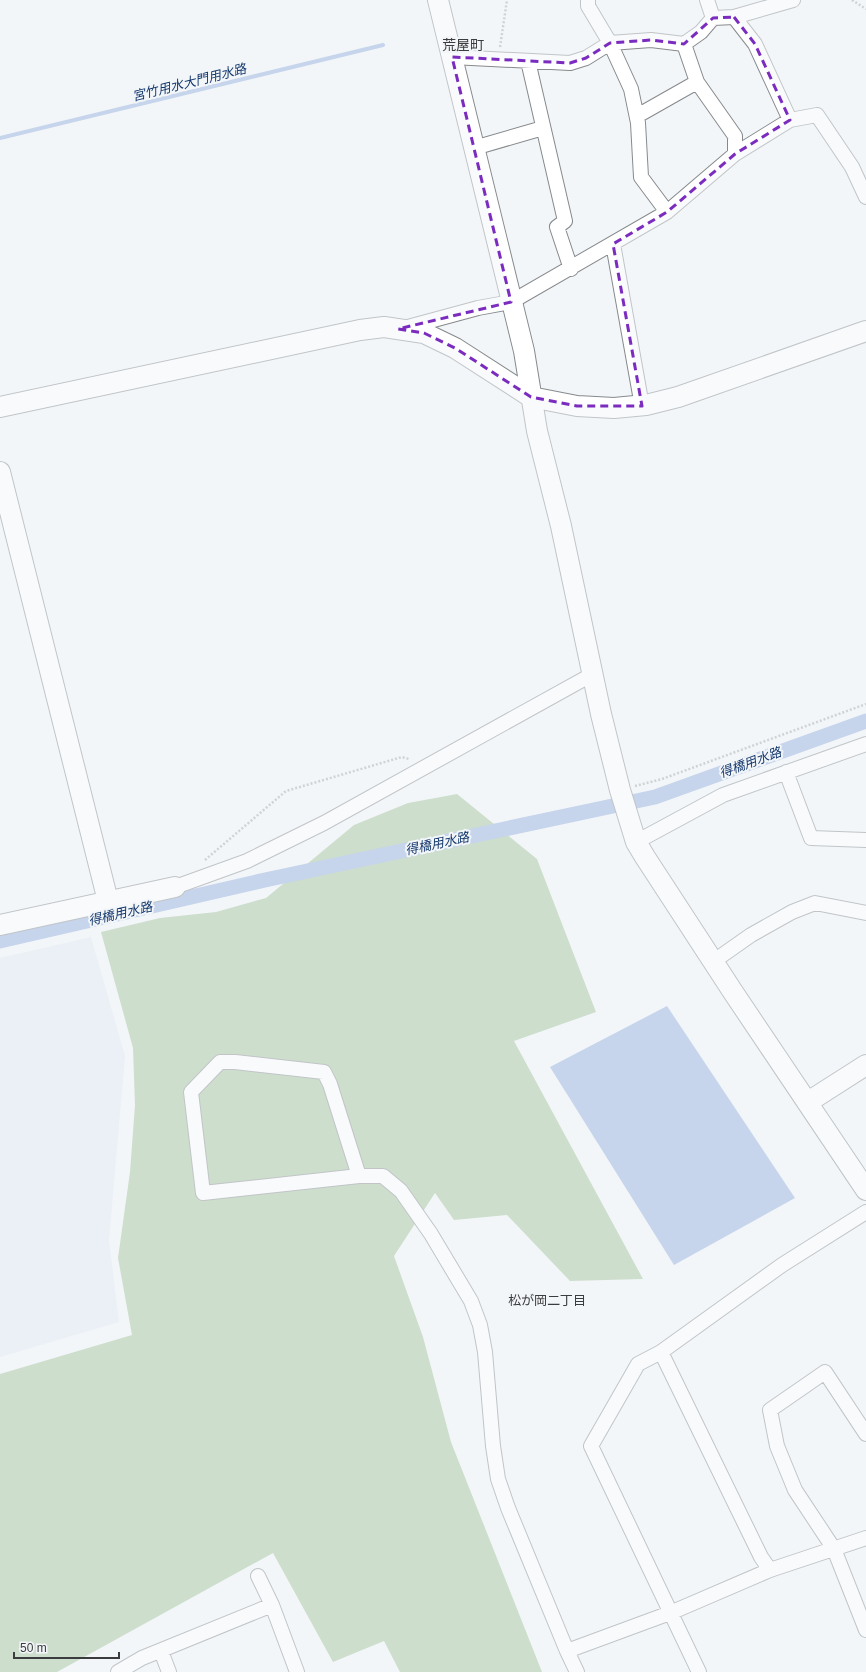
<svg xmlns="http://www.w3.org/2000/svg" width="866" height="1672" font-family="Arial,'Noto Sans JP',sans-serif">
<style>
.built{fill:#e2e9f2}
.forest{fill:#a0c195}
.water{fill:#90add9}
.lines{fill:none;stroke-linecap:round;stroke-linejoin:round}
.stream{stroke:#90add9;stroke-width:4}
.canal{stroke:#90add9;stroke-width:15}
.street-casing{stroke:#878a8c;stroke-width:16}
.secondary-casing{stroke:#878a8c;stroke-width:22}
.path{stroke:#a6a8aa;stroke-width:2.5;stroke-dasharray:2 2;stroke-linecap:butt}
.street{stroke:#fff;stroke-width:14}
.secondary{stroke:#fff;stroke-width:20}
.marked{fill:none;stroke:#7b2cbf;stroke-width:3;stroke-dasharray:8 5;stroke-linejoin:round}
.labels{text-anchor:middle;stroke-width:4;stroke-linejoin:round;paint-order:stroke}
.water-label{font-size:13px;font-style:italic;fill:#14386d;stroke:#f3f6f9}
.neighbourhood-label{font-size:13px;fill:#3b3c3d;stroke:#f3f6f9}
.quarter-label{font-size:14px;fill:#3b3c3d;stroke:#f3f6f9}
</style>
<rect width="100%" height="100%" fill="#f3f6f9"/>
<path class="built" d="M91 937 125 1056 109 1240 119 1322 0 1357V958Z"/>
<path class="forest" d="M457 794 537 859 596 1012 514 1041 643 1279 570 1281 507 1215 454 1220 435 1193 394 1256 423 1337 451 1442 542 1672H400L384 1641 333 1662 273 1553 57 1672H0V1374L132 1335 118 1258 130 1172 135 1105 133 1048 101 932 160 918 216 912 266 898 354 825 408 803Z"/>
<path class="water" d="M667 1006 795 1198 674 1265 550 1067Z"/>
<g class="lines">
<path class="stream" d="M0 138 383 45"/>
<path class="canal" d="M0 941 265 880 655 797 866 721"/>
<defs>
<path id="street" d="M588 0V6L610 43 631 89 638 123 641 177 667 212
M734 17 793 0
M713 18 734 17 755 44 790 120
M452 57 570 63 586 58 610 43 651 40 684 44
M528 61 565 221 557 227 571 269
M637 116 697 82
M474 148 543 128
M735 154 790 120 817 115 852 167 866 197
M613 244 642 406
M404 328 478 308 511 302 667 212 735 154V136L697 82 684 44 701 32 713 18 707 0
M786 772 811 838 866 840
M636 842 723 795 866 744
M175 887 247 861 324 823 593 674
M714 961 751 935 792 912 815 903 866 913
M220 1062H235L324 1072 330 1084 359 1176 203 1193 191 1092Z
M359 1176H383L401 1191 431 1234 471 1301 480 1325 485 1352 493 1446 498 1479 508 1508 567 1651 577 1672
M661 1352 761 1557 770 1570
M866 1434 825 1372 770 1410 777 1446 795 1490 834 1549 866 1630
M258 1576 272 1605
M161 1651 169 1672
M567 1651 670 1613 770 1570 866 1538
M118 1672 142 1658 272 1605 297 1672
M699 1672 591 1446 638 1364 661 1352 782 1265 866 1212"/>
<path id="secondary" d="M438 0 524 351 537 431 561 526 601 714 620 790 636 842 645 857 733 992 866 1190
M0 407 360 330 384 327 424 333 455 348 531 397 577 406 614 408 646 405 678 397 866 331
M0 472 108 901
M0 925 175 887
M808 1102 866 1065"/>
</defs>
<use href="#street" class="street-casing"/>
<use href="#secondary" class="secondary-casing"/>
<path class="path" d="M852 0 866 9
M500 47 507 0
M635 786 662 779 866 704
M205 860 286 791 402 757 409 759"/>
<use href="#street" class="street"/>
<use href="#secondary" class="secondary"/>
</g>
<path d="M0 0H866V1672H0ZM734 17 755 44 790 120 735 154 667 212 613 244 642 406H577L531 397 455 348 424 333 398 329 511 302 452 57 570 63 586 58 610 43 651 40 684 44 713 18Z" fill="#f3f6f9" fill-opacity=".55" fill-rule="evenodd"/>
<path class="marked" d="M734 17 755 44 790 120 735 154 667 212 613 244 642 406H577L531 397 455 348 424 333 398 329 511 302 452 57 570 63 586 58 610 43 651 40 684 44 713 18Z"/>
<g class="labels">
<g class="water-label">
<text transform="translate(189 82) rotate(-14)" y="5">宮竹用水大門用水路</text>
<text transform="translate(750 762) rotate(-20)" y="5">得橋用水路</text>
<text transform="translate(437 843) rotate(-12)" y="5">得橋用水路</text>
<text transform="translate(120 913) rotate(-13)" y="5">得橋用水路</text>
</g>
<g class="neighbourhood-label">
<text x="547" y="1305">松が岡二丁目</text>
</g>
<g class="quarter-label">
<text x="463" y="50">荒屋町</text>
</g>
</g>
<path d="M14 1652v6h105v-6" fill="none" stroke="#3b3c3d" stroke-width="2"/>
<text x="20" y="1652" font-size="12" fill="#3b3c3d" stroke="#f3f6f9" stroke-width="3" paint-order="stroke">50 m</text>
</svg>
